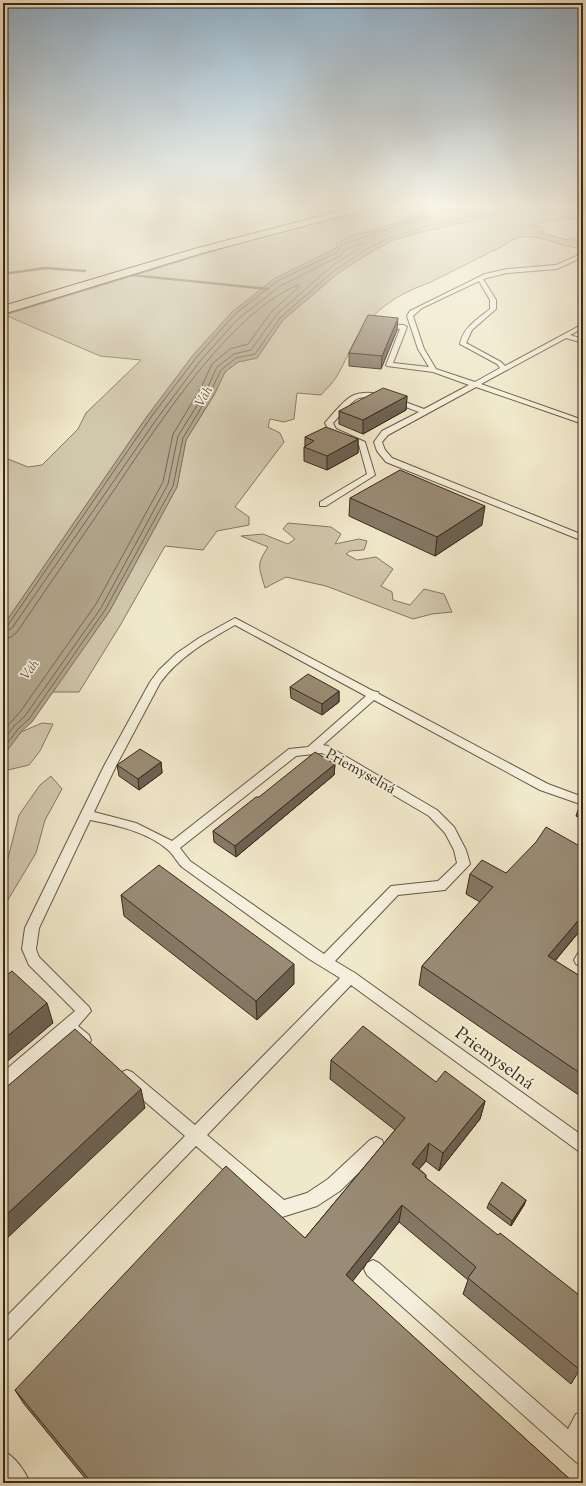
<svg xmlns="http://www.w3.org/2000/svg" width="586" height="1486" font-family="'Sorts Mill Goudy',serif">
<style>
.green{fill:#d1c7ac;stroke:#867762}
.water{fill:#b2a68d;stroke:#82735e}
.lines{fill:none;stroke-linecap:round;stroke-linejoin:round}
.shore{stroke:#766652;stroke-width:1}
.stream{stroke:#82735e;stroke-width:2.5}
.service-casing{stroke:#685744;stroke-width:2}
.motorway-casing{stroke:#3a2718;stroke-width:2}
.service{fill:#f5f0dd;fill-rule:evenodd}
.motorway{fill:#f0e8ca;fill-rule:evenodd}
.wall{fill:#847865;stroke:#3a2718}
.shaded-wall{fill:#6b6152;stroke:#3a2718}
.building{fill:#998b75;stroke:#3a2718}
.labels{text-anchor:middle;stroke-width:3.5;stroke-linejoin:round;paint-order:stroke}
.far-water-label{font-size:13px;font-style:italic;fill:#5e4d3b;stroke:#f5f0dd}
.street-label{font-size:15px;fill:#3a2718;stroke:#f5f0dd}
.near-street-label{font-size:18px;fill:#3a2718;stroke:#f5f0dd}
</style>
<rect width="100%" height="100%" fill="#f0e8ca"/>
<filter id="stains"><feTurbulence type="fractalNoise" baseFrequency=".005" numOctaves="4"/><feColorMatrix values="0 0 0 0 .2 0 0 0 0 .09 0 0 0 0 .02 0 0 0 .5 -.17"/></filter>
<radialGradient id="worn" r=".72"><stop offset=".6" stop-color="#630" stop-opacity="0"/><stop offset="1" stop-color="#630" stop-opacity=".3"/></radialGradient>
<path class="green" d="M390 204H460L350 237 338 243 336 248 312 260 148 415 3 626V457L28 467 42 465 78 429 86 413 141 360 100 356 5 315 243 242Z
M583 205V219L549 220 530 225 540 227 545 232H537L568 240 571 238 583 240 577 241 580 243 581 248C553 247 528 224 503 246L429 283C400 293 374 309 358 335 350 348 345 363 337 376 333 383 326 389 321 395L297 393 294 419 284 422 270 419 268 427 280 433 284 442 235 507 249 517V525L217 531 203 550 165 546 121 624 79 692H52L109 612 177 487 186 440 214 395 225 372 238 362 257 358 283 320 337 274 371 252 391 241 421 232 505 213 530 212Z
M288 523 331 527 341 534 335 544 359 539 367 541 364 550 350 551 346 554 357 560 376 557 393 569 381 586 392 592 393 600 410 605 424 589 444 594 452 612 432 614 413 619 326 586 286 577 265 588C259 567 256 565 268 547L241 536 263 534 288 544 295 539 283 529Z
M42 723 53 724 40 751 29 765 8 770 3 767V756L21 732Z
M51 776 62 789 45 820 36 853 3 908V863L8 858 19 815 40 785Z"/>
<path class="water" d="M460 204 583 205 530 212 505 213 421 232 391 241 371 252 337 274 283 320 257 358 238 362 225 372 214 395 186 440 177 487 109 612 32 722 21 732 3 756V626L148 415 193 355 232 312 275 278 336 248 337 243 349 237Z"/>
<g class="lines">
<path class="shore" d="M464 204 463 211 465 213 503 204H517
M3 628 8 625 151 417 196 358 234 315 277 281 338 252 342 245 399 225 456 209 459 204
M3 633 12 628 156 420 200 361 238 319 280 286 340 256 346 249 363 243 362 246 332 266 277 314 251 350 234 354 217 367 206 391 178 436 168 484 101 608 25 716 14 726 3 741
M3 639 11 637 17 632C49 585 82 537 114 490 156 428 229 313 298 285V288L272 311 248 344 230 349 212 364 201 388 173 434 163 482 96 604 20 712 3 731
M3 749 18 729 29 719 105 610 173 486 183 438 210 393 221 370 236 358 255 354 281 317 334 271 369 248 389 238 420 228 504 209 561 204"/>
<path class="stream" d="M3 274 45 268 85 271
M131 275 268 289"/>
<defs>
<path id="service" d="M583 253V257L557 269 507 273 483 279 496 300V309L472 330 466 343 501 362 505 366 583 324V328L570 335 583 339V343L566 338 481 384 583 420V424L476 387 388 435 382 442 385 450 392 458 583 535V541L386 462 377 451 374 442 382 431 419 412C405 407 368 390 355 400 347 406 340 416 333 423L336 429 365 442 375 475 326 506H320V502L367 474 359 445 330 432 325 423C331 416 344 400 352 396 373 386 404 402 424 409L469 385 433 372 387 366 386 365 400 329 382 327 380 326V324L404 325 407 327 393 363 429 367 418 349 407 316 410 311 485 274 507 269 556 265ZM479 281 490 300V309C478 319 463 327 460 344L497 364 500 368 475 382 436 369 424 349 413 316 422 308Z
M235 618 373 691 378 692 379 694 548 784 583 797V805L540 790 374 700 323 745 328 746 437 810 454 827 466 850 470 864 445 890 398 895 335 961 355 973 583 1136V1153L577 1150 351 985 207 1135 284 1200 307 1193 328 1179 370 1140 376 1137 382 1140 384 1145 382 1150 340 1191 317 1206 282 1217 276 1215 196 1146 9 1339 3 1342V1320L185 1136 122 1082 120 1077 122 1072 127 1070 132 1072 195 1125 340 978 309 959 182 867C177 862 173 854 168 850 148 832 116 825 90 820L39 928 36 949 39 957 89 1007 91 1011 78 1026 89 1035 91 1040 89 1045 84 1046 79 1045 68 1035 8 1086 3 1088V1072L75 1011 29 965 22 949 25 928 104 766 150 682 159 670 177 653 199 638ZM235 625 366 696 308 747 289 749 172 841 136 823 94 812 116 766 160 683C179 657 207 641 235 625ZM322 753 429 816 445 833 454 850 457 863 438 881 391 886 324 954 190 861 180 848 296 756Z
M583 951V967L576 964 574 960 578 953Z
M373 1260 379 1263 568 1429 576 1414 583 1412V1465L576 1462 367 1275 364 1269 367 1263Z
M3 1451C15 1456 25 1471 30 1483H8L3 1477Z"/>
<path id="motorway" d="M367 204H381L379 206 202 253 3 314V306L194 249Z"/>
</defs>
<use href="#service" class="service-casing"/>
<use href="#motorway" class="motorway-casing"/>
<use href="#service" class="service"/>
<use href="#motorway" class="motorway"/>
</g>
<path class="wall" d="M397 330 381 369 349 366V353Z
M407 396 406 410 363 434 339 424V411Z
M305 437 358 439V453L327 470 304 461V447L305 446Z
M350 498 482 525 435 556 349 516Z
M290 687 339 691V702L322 715 291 698Z
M161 762 162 773 139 790 119 776 117 765Z
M335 764 334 775 236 857 214 842 213 831 259 797Z
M583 805V820L576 816 578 810Z
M583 848V927L555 961 583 978V1098L419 985 422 966 480 902 466 894 470 874 506 873Z
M121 895 294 984 257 1020 124 916Z
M331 1060 436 1082 485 1101 480 1119 439 1171 426 1161 419 1169 426 1175V1178L583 1364 571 1384 463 1294 468 1280 399 1222 352 1281 574 1483H89L24 1404 15 1390 305 1238 395 1130 330 1079Z
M526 1200 524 1205 511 1226 487 1208 489 1203Z"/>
<path class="shaded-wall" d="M398 318 397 330 381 369 382 356Z
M407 396 406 410 363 434V420Z
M358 439V453L327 470V456Z
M485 506 482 525 435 556 437 537Z
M339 691V702L322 715V704Z
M161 762 162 773 139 790 138 779Z
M335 764 334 775 236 857 235 846Z
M583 915V927L542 976 548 956Z
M294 964V984L257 1020 256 1001Z
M47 1003 53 1023 3 1065V1040Z
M141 1089 145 1108 3 1242V1218Z
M485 1101 480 1119 439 1171 443 1153Z
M429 1143 426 1161 409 1181 412 1164Z
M526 1200 524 1205 511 1226 512 1221Z
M402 1205 399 1222 345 1291 346 1275Z"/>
<path class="building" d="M368 315 398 318 382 356 349 353Z
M383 388 407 396 363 420 339 411Z
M326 427 358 439 327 456 304 447 314 441 305 437Z
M400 470 485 506 437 537 350 498Z
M308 674 339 691 322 704 290 687Z
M140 749 161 762 138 779 117 765Z
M315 752 335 764 235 846 213 831 256 797H259Z
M583 805V813L578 810Z
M546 827 583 848V915L548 956 583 978V1075L422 966 493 887 470 874 482 860 506 873 536 842Z
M159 865 294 964 256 1001 121 895Z
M12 971 47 1003 3 1040V978Z
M363 1026 436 1082 445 1071 485 1101 443 1153 429 1143 412 1164 426 1175 425 1177 498 1235 500 1233 583 1298V1364L580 1370 468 1278 476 1267 402 1205 346 1275 574 1483H92L15 1390 226 1166 305 1238 405 1118 331 1060Z
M75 1029 141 1089 3 1218V1090Z
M502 1182 526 1200 512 1221 489 1203Z"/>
<linearGradient id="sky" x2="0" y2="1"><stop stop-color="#92aec4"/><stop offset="0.5" stop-color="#f8f5e7"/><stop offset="1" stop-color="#f8f5e7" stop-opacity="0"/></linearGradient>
<rect width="586" height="412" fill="url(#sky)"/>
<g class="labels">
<g class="far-water-label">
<text transform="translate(203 396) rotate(-60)" y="5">Váh</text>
<text transform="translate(29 669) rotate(-52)" y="5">Váh</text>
</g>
<g class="street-label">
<text transform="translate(361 771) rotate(29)" y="5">Priemyselná</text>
</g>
<g class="near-street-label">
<text transform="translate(495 1058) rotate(36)" y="6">Priemyselná</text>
</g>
</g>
<rect width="586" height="1486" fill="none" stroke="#f0e8ca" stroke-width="16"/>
<rect x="4" y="4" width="578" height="1478" fill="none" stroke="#3a2718" stroke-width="2"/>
<rect x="8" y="8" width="570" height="1470" fill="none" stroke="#3a2718"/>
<rect width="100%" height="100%" filter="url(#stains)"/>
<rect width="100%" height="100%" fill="url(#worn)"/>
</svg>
